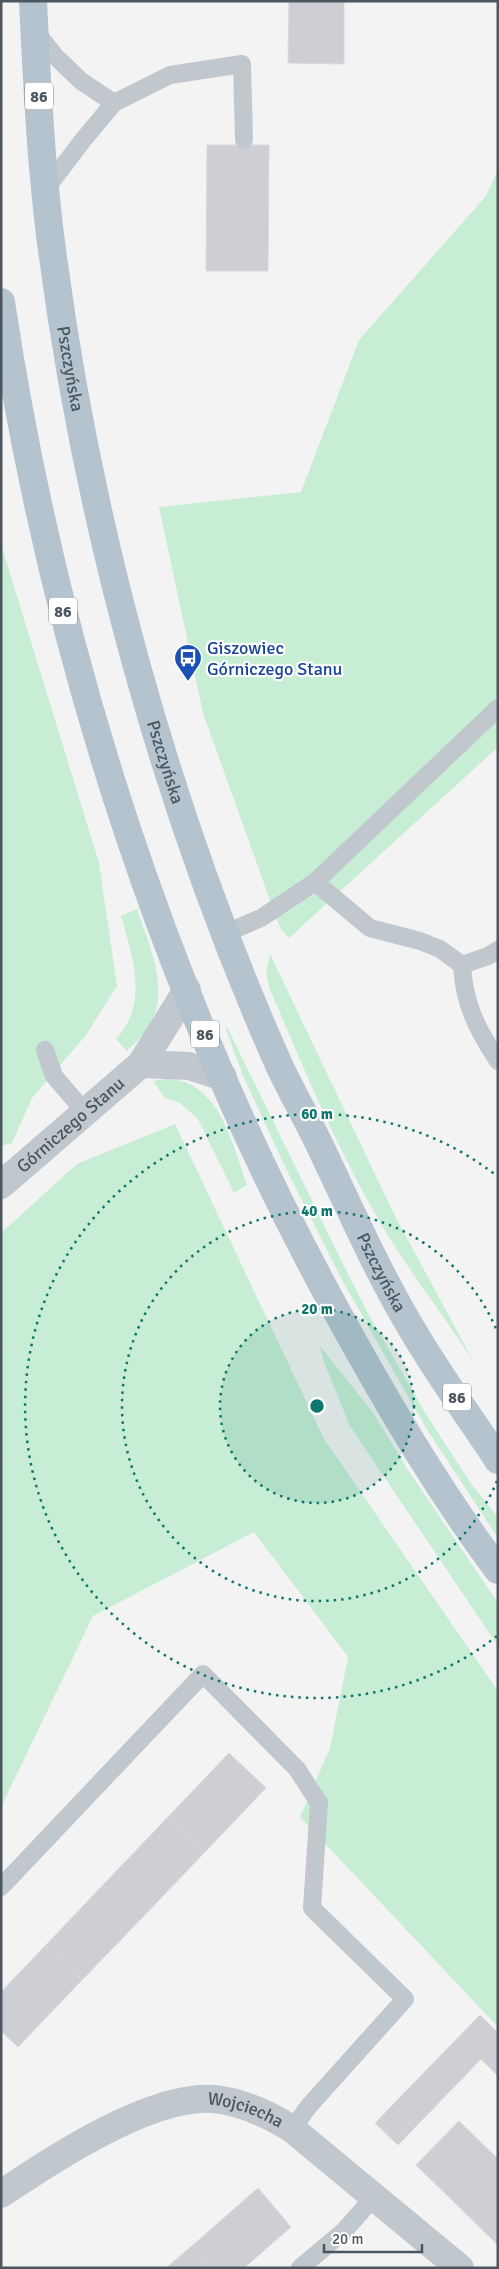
<svg xmlns="http://www.w3.org/2000/svg" width="499" height="2269" font-family="Signika,sans-serif">
<style>
.green{fill:#c7edd4}
.building{fill:#cdcfd4;stroke:#d7d9dd}
.lines{fill:none;stroke-linecap:round;stroke-linejoin:round}
.service{stroke:#c0c7cd;stroke-width:18}
.minor{stroke:#c0c7cd;stroke-width:28}
.tertiary{stroke:#c0c7cd;stroke-width:28}
.primary{stroke:#b5c3ce;stroke-width:28}
.ring{fill:none;stroke:#0f766e;stroke-width:2.5;stroke-dasharray:2.5 5}
.labels{text-anchor:middle;stroke-width:4.5;stroke-linejoin:round;paint-order:stroke}
.shield{fill:#fff;stroke:#82898e;stroke-width:1}
.shield-label{font-size:16px;font-weight:bold;fill:#4c565e}
.street-label{font-size:18px;fill:#4c565e;stroke:#fff}
.transit-label{font-size:18px;fill:#164399;stroke:#fff;text-anchor:start}
.centre{fill:#0f766e;stroke:#fff;stroke-width:2.5}
.ring-label{font-size:15px;text-anchor:middle;font-weight:bold;fill:#0f766e;stroke:#fff;stroke-width:4.5;stroke-linejoin:round;paint-order:stroke}
</style>
<rect width="100%" height="100%" fill="#f4f3f3"/>
<path class="green" d="M498 170V747L289 938 280 928 203 713 159 507 301 492 359 340 486 196Z
M1 544 99 863 117 986 86 1035 32 1098 12 1143 1 1146Z
M137 909C149 946 172 991 148 1028 142 1037 134 1044 127 1051L116 1039C149 1003 133 958 121 916Z
M270 954 394 1214 476 1366C446 1318 410 1273 381 1224 337 1149 303 1067 269 987L266 973Z
M225 1027 228 1029 344 1266 369 1315 427 1416 472 1485 498 1517V1538L426 1428 342 1280 289 1175 243 1076Z
M166 1079C219 1079 233 1145 247 1185L234 1193 198 1119 180 1103 165 1098 153 1081Z
M175 1124 324 1439 498 1691V2027L300 1817 330 1748 348 1657 254 1532 93 1616 1 1807V1233L77 1164Z
M320 1346 374 1414 406 1467 498 1603V1646L350 1426 324 1362Z"/>
<path class="building" d="M289 1H344V64L288 63Z
M207 145H269L268 271H206Z
M229 1753 266 1788 204 1853 167 1818Z
M167 1818 204 1853 139 1921 103 1885Z
M103 1885 139 1921 82 1980 45 1946Z
M45 1946 82 1980 18 2047 1 2031V1992Z
M480 2015 498 2033V2076L481 2059 398 2145 375 2123Z
M459 2121 498 2159V2245L416 2165Z
M258 2188 291 2227 244 2268H213L193 2245Z
M193 2245 213 2268H166Z"/>
<g class="lines">
<path class="service" d="M34 29 55 56 81 81 114 103
M45 190 83 140 114 103 170 75 242 64 244 140
M315 882 370 928 420 941 440 949 462 965C464 1004 477 1029 498 1061
M226 933 261 918 315 882 498 708
M462 965 488 956 498 950
M45 1050 54 1076 84 1111
M1 1887 203 1674 297 1769 319 1803 312 1908 405 1999 309 2106 292 2129
M300 2268 344 2231 374 2197"/>
<path class="minor" id="s1" d="M1 2194C53 2159 151 2094 214 2099 243 2102 268 2114 292 2129L460 2268"/>
<g class="tertiary">
<path d="M141 1064 189 1066 223 1077"/>
<path id="s2" d="M1 1185 141 1064 187 990"/>
</g>
<g class="primary">
<path id="s3" d="M33 1C37 84 41 168 52 250 88 525 166 811 279 1065 292 1093 308 1120 321 1148 351 1211 380 1277 416 1336 441 1378 471 1419 498 1460"/>
<path d="M1 302C55 661 170 1013 347 1330 393 1413 441 1494 498 1570"/>
</g>
</g>
<circle cx="317" cy="1406" r="97" fill="#0f766e" fill-opacity=".12"/>
<g class="ring">
<circle cx="317" cy="1406" r="97"/>
<path d="M497 1481A195 195 0 1 1 497 1331"/>
<path d="M497 1636A292 292 0 1 1 497 1176"/>
</g>
<defs>
<symbol id="bus-pin" viewBox="-11 -11 22 30"><path d="M0 17L-7.5 6A9.5 9.5 0 1 1 7.5 6Z" fill="#1a4fb4" stroke="#fff"/><path d="M-5-6H5V4H4V6H2V4H-2V6H-4V4H-5ZM-3.5-4V0h7V-4ZM-3.5 1.2v1.5H-2V1.2ZM2 1.2v1.5H3.5V1.2Z" fill="#fff"/></symbol>
</defs>
<g fill-rule="evenodd">
<use href="#bus-pin" x="172" y="642" width="32" height="43"/>
</g>
<g class="labels">
<g class="shield">
<rect x="25" y="82.5" width="28" height="27" rx="4"/>
<rect x="49" y="597.5" width="28" height="27" rx="4"/>
<rect x="191" y="1020.5" width="28" height="27" rx="4"/>
<rect x="443" y="1383.5" width="28" height="27" rx="4"/>
</g>
<g class="shield-label">
<text x="39" y="102">86</text>
<text x="63" y="617">86</text>
<text x="205" y="1040">86</text>
<text x="457" y="1403">86</text>
</g>
<g class="street-label">
<text dy="6" stroke="none"><textPath href="#s3" startOffset="370">Pszczyńska</textPath></text>
<text dy="6" stroke="none"><textPath href="#s3" startOffset="775">Pszczyńska</textPath></text>
<text dy="6" stroke="none"><textPath href="#s2" startOffset="92">Górniczego Stanu</textPath></text>
<text dy="6" stroke="none"><textPath href="#s3" startOffset="1330">Pszczyńska</textPath></text>
<text dy="6" stroke="none"><textPath href="#s1" startOffset="270">Wojciecha</textPath></text>
</g>
<g class="transit-label">
<text x="207" y="654">Giszowiec<tspan x="207" dy="21">Górniczego Stanu</tspan></text>
</g>
</g>
<circle cx="317" cy="1406" r="8" class="centre"/>
<g class="ring-label">
<text x="317" y="1119">60 m</text>
<text x="317" y="1216">40 m</text>
<text x="317" y="1314">20 m</text>
</g>
<rect width="499" height="2269" fill="none" stroke="#4c565e" stroke-width="5"/>
<path d="M324 2244v8h98v-8" fill="none" stroke="#4c565e" stroke-width="2.5"/>
<text x="332" y="2244" font-size="15" fill="#4c565e" stroke="#ffffff" stroke-width="4" paint-order="stroke">20 m</text>
</svg>
